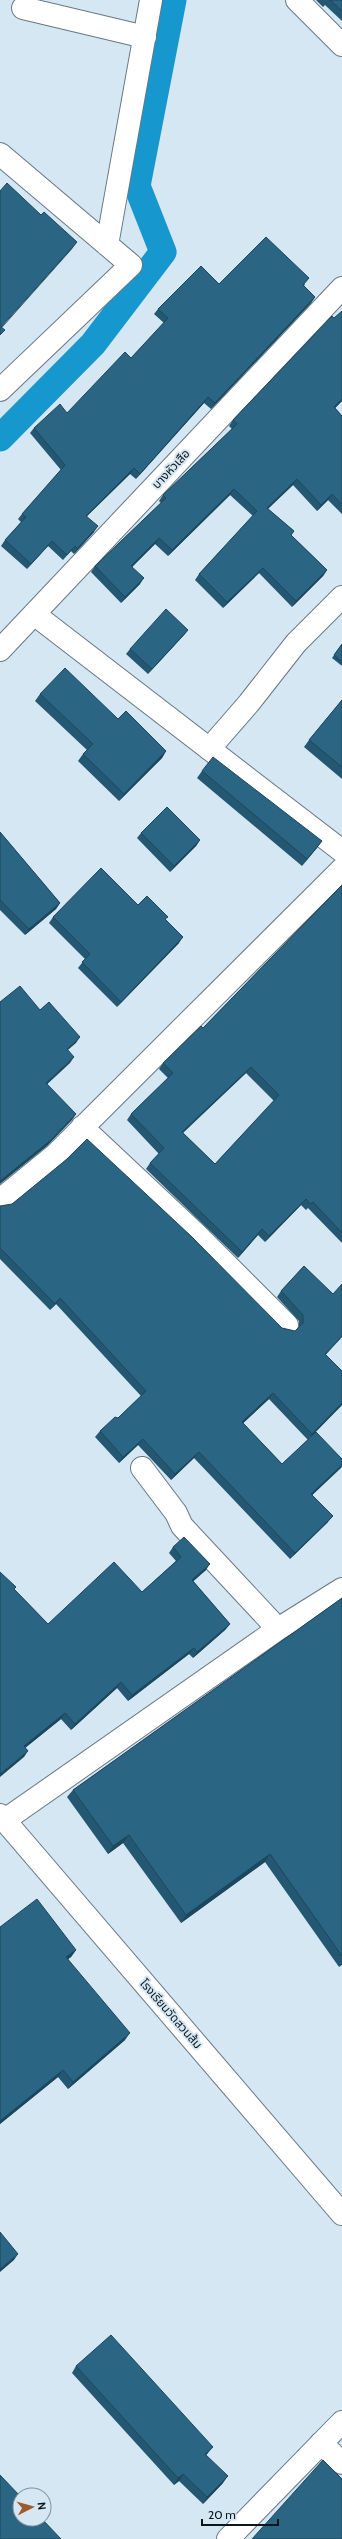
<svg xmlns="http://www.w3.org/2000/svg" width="342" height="2539" font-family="Cabin,'Noto Sans Thai',sans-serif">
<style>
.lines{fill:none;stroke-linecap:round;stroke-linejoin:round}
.canal{stroke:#1698ce;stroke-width:27}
.street-casing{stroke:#677883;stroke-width:24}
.street{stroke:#fff;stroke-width:22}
.wall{fill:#245771;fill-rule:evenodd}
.shaded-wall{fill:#1d475c}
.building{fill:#2a6583;stroke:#1d475c;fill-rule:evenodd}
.labels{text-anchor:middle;stroke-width:4;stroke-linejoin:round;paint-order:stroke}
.street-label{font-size:12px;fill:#0f161a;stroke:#d4e7f3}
</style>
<rect width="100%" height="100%" fill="#d4e7f3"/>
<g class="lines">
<path class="canal" d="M0 438 93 344 163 252 137 186 173 0"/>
<defs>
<path id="street" d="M297 0 342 45
M23 8 145 37
M0 154 131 265 0 390
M107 245 151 0
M34 614 342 851
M0 650 342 288
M209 749 249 703 296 643 342 597
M82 1127 195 1233 287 1325
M0 1200 55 1155 342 869
M142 1468 176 1513 182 1526 278 1629
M0 1815 342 2214
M5 1820 278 1629 342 1589
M321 2443 342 2463
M228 2539 342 2422"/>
</defs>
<use href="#street" class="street-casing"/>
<use href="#street" class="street"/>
</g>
<path class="wall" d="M316 0H342V21L325 5 323 7Z
M219 284H305L304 286 315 297 311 303 211 409 204 403 136 479 130 474 87 516 94 532 74 554 71 551 63 560 48 546 27 569 1 546 5 540 21 522 18 519 22 514 61 470 30 433 34 428 67 413 131 358 164 323 154 314 158 309Z
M342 401 335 408 342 416V514L328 500 317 511 293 485 268 509 294 531 291 535 327 570 323 576 292 607 259 573 223 608 195 580 199 574 253 516 230 495 168 556 155 544 132 567 140 584 121 603 91 572 95 566 161 503 159 501 163 495 232 429 229 426 233 420Z
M188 630 184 635 148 674 126 654 130 649Z
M342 644V666L332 658Z
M40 694 118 719 166 751 162 758 119 801 78 761 83 754 87 750 35 701Z
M342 700V779L304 747 309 740Z
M202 771 322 841 302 866 197 778Z
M0 832 60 903 56 909 25 935 0 910Z
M141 833 200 840 196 846 170 872 137 838Z
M342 885V1243L308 1208 306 1210 301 1205 265 1242 258 1235 238 1258 146 1169 150 1163 159 1154 127 1120 131 1114 168 1078 159 1069 163 1063 203 1028ZM246 1073 274 1101 215 1164 183 1133Z
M138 905 166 920 179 943 117 1007 78 968 85 959 49 923 53 917Z
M0 1206 282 1328 295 1331 299 1327V1321L277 1297 281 1291 304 1266 326 1355 342 1405 309 1438 342 1459V1466L312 1495 328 1522 290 1559 194 1458 171 1480 138 1445 119 1463 95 1437 100 1431 118 1418 141 1396 56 1304 50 1310 0 1259ZM269 1399 308 1440 282 1464 243 1423Z
M173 1547 206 1570 193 1581 230 1624 225 1630 193 1658 189 1654 128 1701 117 1688 71 1730 61 1719 25 1748 24 1757 15 1590 48 1624 142 1592 176 1561 169 1553Z
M342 1598V1965L339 1967 265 1862 181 1923 123 1843 108 1854 67 1797 73 1790Z
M0 1927 76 1950 71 1957 68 1959 125 2040 68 2089 58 2077 0 2124Z
M76 2366 208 2453 206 2455 223 2483 203 2504 179 2481 174 2485 72 2373Z"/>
<path class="shaded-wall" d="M77 242 72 249 0 330V329Z
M315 297 311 303 211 409 215 403Z
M208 397 204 403 136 479 140 474Z
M342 399V401L330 413 334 407Z
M134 468 130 474 82 521 86 516Z
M297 479 293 485 263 513 267 508Z
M234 489 230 495 168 556 172 550Z
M332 494 328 500 317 511 321 505Z
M98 526 94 532 74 554 77 549Z
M159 538 155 544 127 572 131 566Z
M52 541 48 546 27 569 31 564Z
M263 568 259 573 223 608 227 602Z
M327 570 323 576 292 607 296 601Z
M144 578 140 584 121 603 125 597Z
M188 630 184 635 148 674 152 669Z
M166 751 162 758 119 801 124 794Z
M200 840 196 846 170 872 174 866Z
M322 841 317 848 302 866 307 859Z
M60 903 56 909 25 935 29 929Z
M183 937 179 943 117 1007 121 1002Z
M80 1037 76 1043 62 1055 67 1049Z
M74 1057 70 1063 42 1089 46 1083Z
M251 1067 246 1073 177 1138 182 1132Z
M76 1114 72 1120 47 1146 0 1184V1181Z
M306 1199 301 1205 265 1242 269 1236Z
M262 1229 258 1235 238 1258 242 1252Z
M60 1298 56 1304 50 1310Z
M342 1336V1337L321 1360 325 1354Z
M273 1393 269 1399 238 1428 242 1422Z
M342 1403V1405L308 1440 312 1434Z
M143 1439 138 1445 119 1463 123 1457Z
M199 1452 194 1458 171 1480 175 1474Z
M342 1465V1466L341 1468 307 1500 311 1494Z
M333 1516 328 1522 290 1559 295 1553Z
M210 1564 206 1570 188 1586 192 1580Z
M230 1624 225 1630 193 1658 197 1652Z
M194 1648 189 1654 128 1701 132 1695Z
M121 1682 117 1688 71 1730 75 1724Z
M65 1713 61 1719 20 1752 24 1746Z
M28 1751 24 1757 0 1777V1774Z
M129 1835 123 1843 108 1854 113 1846Z
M270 1854 265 1862 181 1923 186 1915Z
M76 1950 71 1957 61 1964 66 1957Z
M130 2033 125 2040 68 2089 73 2082Z
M63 2070 58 2077 0 2124V2121Z
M18 2254 14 2260 0 2272V2269Z
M213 2447 208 2453 200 2461 205 2454Z
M183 2474 179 2481 174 2485 178 2478Z
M228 2476 223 2483 203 2504 207 2497Z"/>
<path class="building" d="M330 0H342V11Z
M7 183 41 215 44 212 77 242 1 327 5 330 0 335V191Z
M266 237 309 278 303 285 315 297 215 403 208 397 140 474 134 468 86 516 98 526 77 549 75 546 67 555 52 541 31 564 5 540 26 517 22 514 65 465 34 428 60 404 67 413 125 352 131 358 168 318 158 309 201 266 219 284Z
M342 311V399L334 407 342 416V504L332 494 321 505 297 479 267 508 294 531 291 535 327 570 296 601 263 568 227 602 199 574 257 511 234 489 172 550 159 538 131 566 144 578 125 597 95 566 166 498 163 495 237 424 233 420 332 316 334 318Z
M166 609 188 630 152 669 130 649Z
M342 644V662L334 655Z
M65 668 118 719 126 711 166 751 124 794 83 754 93 744 40 694Z
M342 700V767L309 740Z
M213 757 322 841 307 859 202 771Z
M167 807 200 840 174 866 141 833Z
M0 832 60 903 29 929 0 900Z
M101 868 138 905 147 896 168 917 165 919 183 937 121 1002 82 962 90 954 53 917Z
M342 885V1233L313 1202 310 1204 306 1199 269 1236 262 1229 242 1252 150 1163 164 1148 131 1114 173 1073 163 1063 201 1026 203 1028ZM251 1067 279 1095 215 1164 182 1132Z
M20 986 40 1010 49 1002 80 1037 67 1049 74 1057 46 1083 76 1114 51 1140 0 1181V1002Z
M87 1139 191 1236 282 1328 295 1331 303 1323V1315L281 1291 304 1266 333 1294 342 1284V1336L325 1354 342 1371V1403L312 1434 273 1393 242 1422 282 1464 316 1432 342 1459V1465L311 1494 333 1516 295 1553 199 1452 175 1474 143 1439 123 1457 100 1431 115 1417 118 1418 146 1391 60 1298 55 1304 0 1248V1206L12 1204 67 1159Z
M184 1537 210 1564 192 1580 230 1624 197 1652 194 1648 132 1695 121 1682 75 1724 65 1713 24 1746 28 1751 0 1774V1572L16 1587 14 1589 48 1624 114 1562 142 1592 181 1557 173 1547Z
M342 1598V1956L270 1854 186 1915 129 1835 113 1846 73 1790Z
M37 1899 76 1950 66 1957 130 2033 73 2082 63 2070 0 2121V1927Z
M0 2232 18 2254 0 2269Z
M111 2335 213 2447 205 2454 228 2476 207 2497 183 2474 178 2478 76 2366Z
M323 2460 342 2479V2539H252Z
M0 2475 20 2496V2519H42L61 2539H0Z"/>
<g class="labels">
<g class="street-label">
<text transform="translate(171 469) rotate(-47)" y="4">บางหัวเสือ</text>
<text transform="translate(171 2014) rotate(49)" y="4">โรงเรียนวัดสวนส้ม</text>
</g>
</g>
<g transform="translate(32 2507) rotate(84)"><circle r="19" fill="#d4e7f3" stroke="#85939c"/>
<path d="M0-3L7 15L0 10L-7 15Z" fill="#9f5b2b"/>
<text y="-6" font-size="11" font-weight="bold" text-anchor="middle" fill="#0f161a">N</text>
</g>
<path d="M202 2519v6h76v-6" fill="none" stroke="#0f161a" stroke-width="2"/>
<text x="208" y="2519" font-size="12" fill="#0f161a" stroke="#d4e7f3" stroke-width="3" paint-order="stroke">20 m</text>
</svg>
